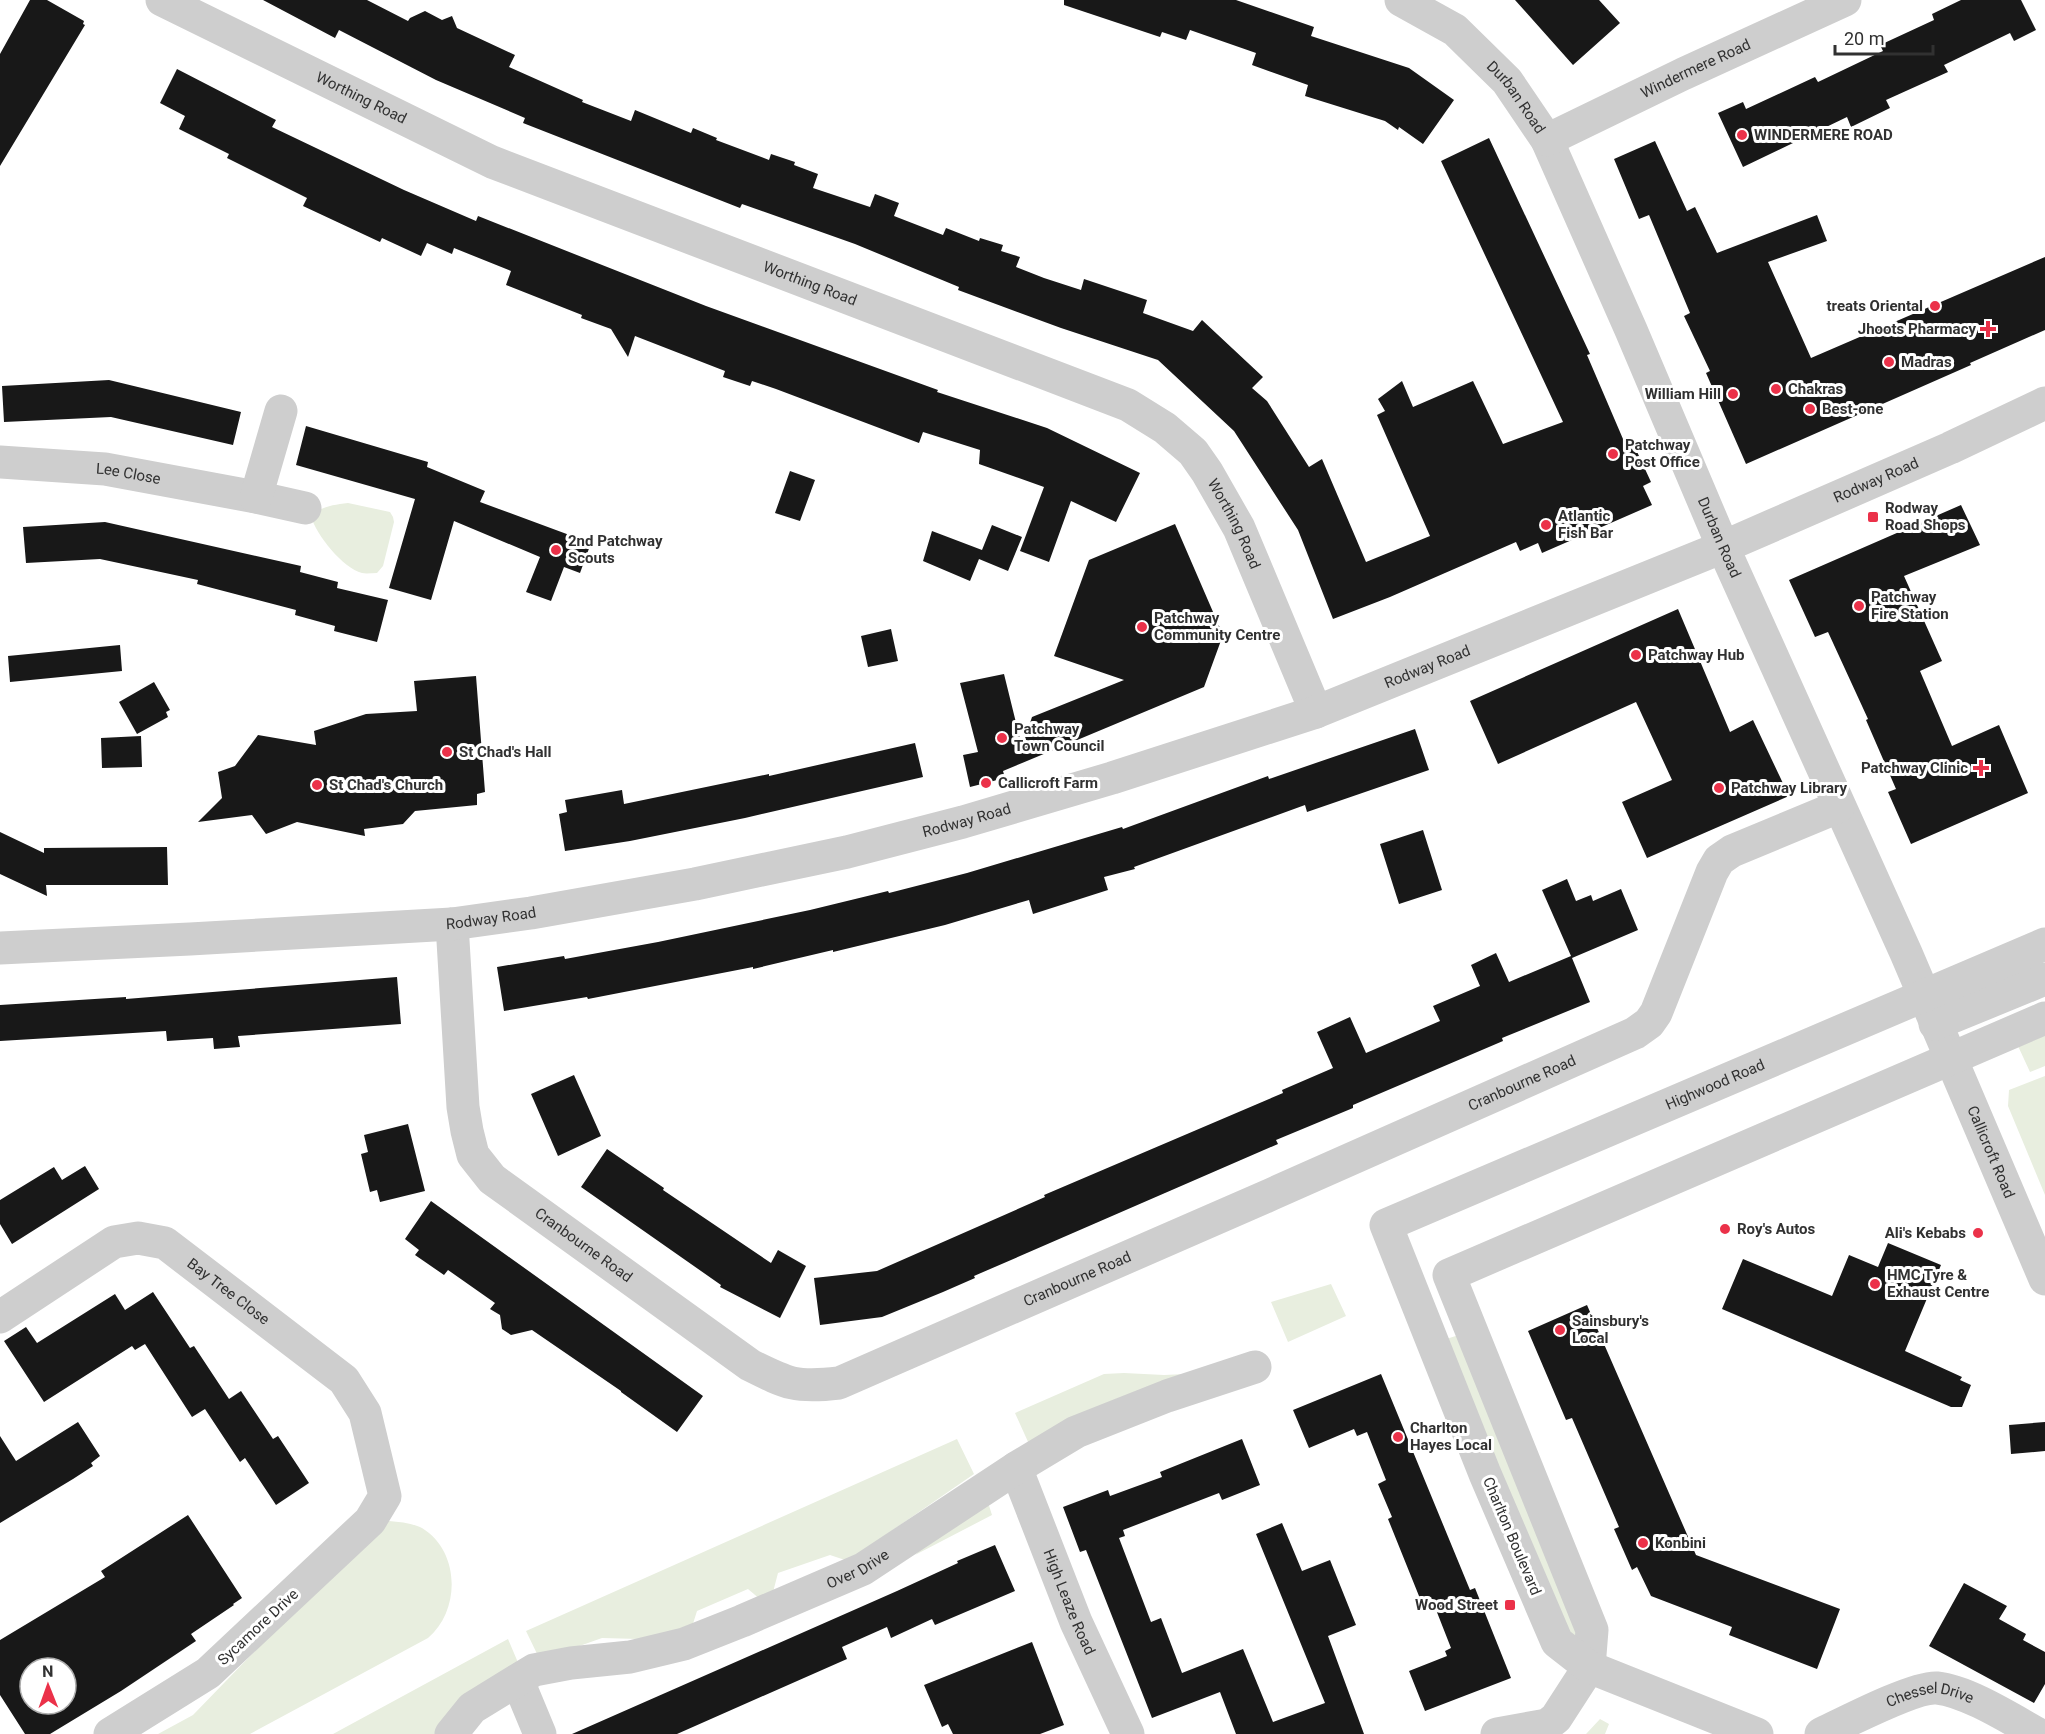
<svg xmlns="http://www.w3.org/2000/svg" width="2045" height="1734" font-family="Roboto,sans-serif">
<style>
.green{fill:#e8eedf}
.building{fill:#181818;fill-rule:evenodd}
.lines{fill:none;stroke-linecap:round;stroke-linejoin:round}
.minor{stroke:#cecece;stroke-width:33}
.poi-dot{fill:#eb3149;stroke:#fff;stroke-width:2}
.labels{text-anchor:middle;stroke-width:6;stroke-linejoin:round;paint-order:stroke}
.street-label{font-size:15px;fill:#313131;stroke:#fff}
.poi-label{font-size:15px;font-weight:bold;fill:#313131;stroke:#fff;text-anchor:start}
</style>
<rect width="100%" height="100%" fill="#fff"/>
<path class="green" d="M348 503 390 512 393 517 394 522 383 566 377 573C372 573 366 574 362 573 343 568 316 535 311 516 322 506 333 505 348 503Z
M2045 1034V1066L2030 1072 2018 1046Z
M2045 1076V1195L2008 1106 2009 1090Z
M1331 1284 1346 1316 1288 1342 1271 1302Z
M1459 1335 1585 1642 1573 1646 1446 1339Z
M1124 1373 1164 1375 1207 1373 1029 1444 1015 1413 1104 1374Z
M957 1439 974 1474 848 1561 830 1555 778 1573 772 1596 761 1600 748 1589 697 1611 691 1630 639 1639 602 1638 540 1660 526 1631Z
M985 1493 992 1515 915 1555Z
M389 1521C400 1522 412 1523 422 1528 460 1551 461 1610 428 1638L250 1734H158L193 1715 372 1530Z
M508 1639 522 1672 440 1734H333Z
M1600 1719 1609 1724 1605 1734H1586Z"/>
<path class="building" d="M30 0H47L84 21 83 24 85 25 0 166V54Z
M263 0H367L408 21 410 18 425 11 442 20 452 16 457 28 515 55 509 67 583 100 582 102 631 121 635 110 691 133 693 128 717 138 716 140 769 160 771 154 795 162 794 165 818 174 813 188 870 207 875 194 899 203 894 216 943 235 946 228 979 241 980 238 1003 245 1001 251 1020 257 1016 267 1044 278 1081 290 1084 279 1147 300 1143 313 1193 331 1202 320 1263 377 1252 388 1267 401 1309 467 1322 459 1366 562 1430 536 1377 415 1385 411 1378 399 1402 381 1413 407 1473 381 1503 444 1563 422 1441 161 1489 138 1590 354 1587 355 1626 446 1633 443 1651 482 1643 486 1652 505 1542 553 1538 543 1520 551 1516 542 1390 597 1333 619 1298 530 1234 431 1158 360 1061 328 958 290 959 287 855 244 742 204 740 208 523 123 525 118 436 80 339 30 335 38Z
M1064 0H1236L1314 27 1311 36 1409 68 1454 100 1423 144 1399 127 1398 130 1385 121 1305 96 1308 85 1252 65 1256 53 1190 30 1186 40 1162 32 1160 37 1064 5Z
M1515 0H1599L1620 23 1573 65Z
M1961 0H2021L2036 30 2014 41 2010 33 1944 65 1948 72 1886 100 1890 108 1851 127 1847 117 1743 167 1718 113 1743 102 1746 109 1815 77 1818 82 1883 51 1880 45 1934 20 1932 14Z
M177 69 276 120 272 127 404 190 476 221 478 216 706 306 938 390 937 392 1047 428 1140 473 1116 522 1071 501 1049 562 1020 551 1044 487 979 464 980 450 923 432 919 443 776 389 752 381 750 386 723 377 725 371 635 336 628 357 611 329 581 318 582 315 506 285 511 271 454 248 452 254 427 243 421 256 382 238 380 242 303 206 307 198 227 158 229 154 179 129 185 116 160 103Z
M1655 141 1687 211 1695 207 1717 253 1817 215 1827 241 1768 262 1811 358 2045 257V330L1970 363 1971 365 1746 464 1706 373 1710 371 1684 316 1690 313 1649 215 1639 219 1614 159Z
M109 380 241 412 233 445 111 417 4 422 2 386Z
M306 426 428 462 427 467 485 491 480 502 591 543 580 573 564 567 551 601 526 592 540 557 454 521 431 600 389 588 415 499 296 465Z
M790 471 815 480 800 521 775 513Z
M1961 505 1980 545 1904 576 1942 661 1920 671 1952 746 1999 725 2028 793 1911 844 1888 792 1896 789 1866 720 1868 719 1828 632 1815 637 1789 580Z
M105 522 301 566 300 572 338 582 337 588 388 600 377 642 334 631 335 626 295 615 296 610 197 584 198 580 100 559 26 563 23 527Z
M1175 524 1223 635 1204 687 1003 771 1005 778 970 787 963 755 978 752 960 683 1004 674 1022 747 1032 717 1124 680 1054 656 1089 560Z
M992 525 1022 537 1008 571 979 559 970 581 923 561 932 531 982 550Z
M1678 609 1730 732 1753 720 1789 796 1647 858 1622 802 1672 780 1636 702 1498 764 1470 701Z
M891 629 898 661 868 667 861 636Z
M120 645 122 671 10 682 8 656Z
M476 676 485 792 477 794V805L415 811 403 824 364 829 365 836 297 822 266 834 252 815 198 822 222 798 218 772 235 766 258 735 316 745 314 731 366 714 417 711 414 681Z
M154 682 170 710 166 712 168 717 137 734 119 702Z
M1415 729 1429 770 1307 812 1305 805 1134 867 1135 869 1104 877 1108 890 1033 914 1029 900 945 925 833 952V950L753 969V967L588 999 587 997 504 1011 497 967 564 956 565 959 658 942 810 910 888 891 889 893 967 873 1122 827 1123 829 1268 776 1269 779Z
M141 736 142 767 102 768 101 738Z
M915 743 923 777 745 818 630 841 565 851 559 814 567 812 565 800 622 790 624 804 769 774V776Z
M1423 830 1442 890 1399 904 1380 844Z
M0 832 44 853V848L167 847 168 885H46L47 896 0 874Z
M1567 879 1576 901 1591 895 1593 901 1621 889 1638 930 1572 958 1590 1002 1502 1038 1503 1041 1353 1105V1108L1276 1140 1278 1144 974 1276 975 1278 943 1292 882 1317 820 1325 814 1278 877 1271 1045 1197 1044 1195 1283 1093 1282 1090 1333 1068 1317 1032 1350 1017 1366 1053 1440 1021 1433 1006 1480 986 1471 965 1496 953 1509 982 1571 956 1542 890Z
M397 977 401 1024 238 1036 240 1047 214 1049 213 1038 167 1041 166 1031 0 1041V1005L126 997V999Z
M574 1075 601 1136 558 1156 531 1094Z
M408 1124 425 1191 380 1202 377 1190 370 1192 361 1154 368 1152 364 1135Z
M607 1149 664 1188 663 1190 771 1263 778 1250 806 1266 780 1318 720 1287 721 1285 581 1187Z
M85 1166 99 1189 12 1244 0 1224V1200L54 1167 62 1180Z
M431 1201 703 1396 677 1432 621 1392V1391L532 1330 511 1335 502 1329 500 1315 490 1309 495 1303 448 1270 444 1275 415 1255 419 1250 405 1239Z
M1888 1243 1941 1265 1905 1351 1962 1377 1960 1380 1971 1385 1962 1407H1951L1722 1309 1743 1259 1832 1296 1849 1255 1878 1267Z
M153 1292 190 1348 194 1346 229 1399 241 1391 273 1439 278 1436 309 1483 276 1505 245 1458 240 1462 205 1409 192 1417 145 1344 135 1350 132 1346 44 1402 4 1341 26 1327 37 1343 115 1294 125 1310Z
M1587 1305 1696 1555 1840 1609 1817 1669 1729 1635 1732 1627 1651 1596 1637 1567 1632 1570 1614 1529 1619 1527 1572 1418 1566 1420 1528 1331Z
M1381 1374 1470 1590 1475 1588 1511 1678 1425 1711 1409 1671 1447 1656 1445 1651 1451 1648 1431 1597 1421 1601 1388 1519 1392 1517 1378 1484 1386 1480 1367 1432 1357 1436 1354 1429 1309 1448 1293 1410Z
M78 1422 100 1456 91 1463 93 1466 73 1479 0 1523V1436L16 1461Z
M2045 1422V1451L2011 1454 2009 1425Z
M1242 1439 1260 1485 1222 1500 1219 1493 1123 1530 1125 1536 1119 1538 1151 1622 1161 1618 1182 1673 1243 1649 1273 1722 1325 1703 1256 1534 1282 1523 1302 1571 1330 1560 1356 1625 1328 1636 1364 1734H1236L1220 1692 1152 1718 1086 1550 1080 1552 1063 1507 1108 1490 1110 1496 1162 1477 1160 1472Z
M188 1515 242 1598 233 1604 234 1605 191 1634 196 1641 121 1691 50 1734H25L0 1695V1640L105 1577 101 1571ZM30 1668H66V1704H30Z
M995 1545 1015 1591 935 1625 932 1619 891 1638 887 1627 842 1647 847 1659 677 1734H572L897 1591 958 1563 957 1561Z
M1964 1583 2007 1606 1999 1619 2026 1634 2023 1640 2045 1652V1684L2034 1703 1929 1646Z
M1032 1642 1064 1725 1040 1734H953L948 1724 942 1727 924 1685Z"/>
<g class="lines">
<g class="minor">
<path id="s1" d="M162 0 492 162 1128 405 1165 428 1193 452 1207 472 1239 528 1316 712"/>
<path id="s2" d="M1401 0 1455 30 1507 81 1547 140 1631 330 1723 547 1906 953 2045 1279"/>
<path id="s3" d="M1547 140 1683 74 1845 0"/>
<path id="s4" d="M0 462 105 469 256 497 305 508"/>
<path d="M256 497 281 411"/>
<path id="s5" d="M452 924 463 1107 467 1131 473 1155 492 1179 750 1365C788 1384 796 1388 839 1383L1272 1194 1635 1033 1649 1023 1656 1013 1712 872 1719 860 1732 851 1838 807"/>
<path id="s6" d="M0 948 190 939 452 924 531 913 695 884 847 852 963 822 1112 778 1316 712 1723 547 1950 448 2045 403"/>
<path d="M1935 1024 2045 979"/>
<path id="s7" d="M0 1317 114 1242 138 1238 165 1243 344 1380 365 1413 385 1496 370 1521 208 1673 110 1734"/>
<path id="s8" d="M1016 1468 1076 1622 1128 1734"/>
<path d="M518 1681 540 1734"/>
<path id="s9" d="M451 1734 472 1708 534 1670 571 1663 630 1657 684 1644 742 1621 863 1569 1016 1468 1076 1432 1167 1396 1255 1367"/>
<path d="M1497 1734 1547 1725 1556 1718 1589 1667 1592 1630 1449 1275 2045 1018"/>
<path id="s10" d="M1757 1734 1589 1667 1557 1642 1485 1474 1386 1225 2045 944"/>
<path id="s11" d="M1821 1734C1844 1723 1915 1686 1937 1688 1967 1691 2011 1719 2038 1734"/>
</g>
</g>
<g class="poi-dot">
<circle cx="1742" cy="135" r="6"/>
<circle cx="1935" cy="306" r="6"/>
<path d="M1985 320h6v6h6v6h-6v6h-6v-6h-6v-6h6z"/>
<circle cx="1889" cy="362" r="6"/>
<circle cx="1776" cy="389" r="6"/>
<circle cx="1733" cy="394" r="6"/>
<circle cx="1810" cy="409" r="6"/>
<circle cx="1613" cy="454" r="6"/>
<rect x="1867" y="511" width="12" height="12" rx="3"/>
<circle cx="1546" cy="525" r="6"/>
<circle cx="556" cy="550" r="6"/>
<circle cx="1859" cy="606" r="6"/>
<circle cx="1142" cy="627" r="6"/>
<circle cx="1636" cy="655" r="6"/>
<circle cx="1002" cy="738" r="6"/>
<circle cx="447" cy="752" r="6"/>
<path d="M1978 759h6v6h6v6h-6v6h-6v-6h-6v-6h6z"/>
<circle cx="986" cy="783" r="6"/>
<circle cx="317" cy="785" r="6"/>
<circle cx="1719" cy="788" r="6"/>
<circle cx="1725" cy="1229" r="6"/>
<circle cx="1978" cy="1233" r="6"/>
<circle cx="1875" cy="1284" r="6"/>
<circle cx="1560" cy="1330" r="6"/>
<circle cx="1398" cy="1437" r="6"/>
<circle cx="1643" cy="1543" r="6"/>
<rect x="1504" y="1599" width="12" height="12" rx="3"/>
</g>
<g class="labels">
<g class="street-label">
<text dy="5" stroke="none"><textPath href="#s3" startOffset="165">Windermere Road</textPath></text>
<text dy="5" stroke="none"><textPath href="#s1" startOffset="222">Worthing Road</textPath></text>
<text dy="5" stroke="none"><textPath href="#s2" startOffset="153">Durban Road</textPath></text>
<text dy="5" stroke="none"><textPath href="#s1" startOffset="708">Worthing Road</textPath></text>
<text dy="5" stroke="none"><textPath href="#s4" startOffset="129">Lee Close</textPath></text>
<text dy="5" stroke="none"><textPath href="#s6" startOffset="1950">Rodway Road</textPath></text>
<text dy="5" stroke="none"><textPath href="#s1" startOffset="1212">Worthing Road</textPath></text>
<text dy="5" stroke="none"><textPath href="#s2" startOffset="639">Durban Road</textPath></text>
<text dy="5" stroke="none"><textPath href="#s6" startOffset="1464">Rodway Road</textPath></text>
<text dy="5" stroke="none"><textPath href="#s6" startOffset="978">Rodway Road</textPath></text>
<text dy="5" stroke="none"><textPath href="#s6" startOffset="492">Rodway Road</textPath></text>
<text dy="5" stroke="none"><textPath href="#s5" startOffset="1420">Cranbourne Road</textPath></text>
<text dy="5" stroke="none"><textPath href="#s10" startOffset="1030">Highwood Road</textPath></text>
<text dy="5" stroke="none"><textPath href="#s2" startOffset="1311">Callicroft Road</textPath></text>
<text dy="5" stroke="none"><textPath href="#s5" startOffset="376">Cranbourne Road</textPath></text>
<text dy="5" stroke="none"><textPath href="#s5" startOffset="934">Cranbourne Road</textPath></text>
<text dy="5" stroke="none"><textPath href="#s7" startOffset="268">Bay Tree Close</textPath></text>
<text transform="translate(1512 1536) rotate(67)" y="5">Charlton Boulevard</text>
<text dy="5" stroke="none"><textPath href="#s9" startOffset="448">Over Drive</textPath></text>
<text dy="5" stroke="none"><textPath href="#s8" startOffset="144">High Leaze Road</textPath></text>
<text transform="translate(258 1627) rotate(-43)" y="5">Sycamore Drive</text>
<text dy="5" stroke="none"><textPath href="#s11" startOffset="118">Chessel Drive</textPath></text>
</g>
<g class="poi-label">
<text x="1754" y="140">WINDERMERE ROAD</text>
<text x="1923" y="311" text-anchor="end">treats Oriental</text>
<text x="1976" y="334" text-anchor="end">Jhoots Pharmacy</text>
<text x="1901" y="367">Madras</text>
<text x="1788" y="394">Chakras</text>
<text x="1721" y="399" text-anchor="end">William Hill</text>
<text x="1822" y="414">Best-one</text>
<text x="1625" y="450">Patchway<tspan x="1625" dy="17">Post Office</tspan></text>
<text x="1885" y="513">Rodway<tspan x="1885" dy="17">Road Shops</tspan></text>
<text x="1558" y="521">Atlantic<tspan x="1558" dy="17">Fish Bar</tspan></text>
<text x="568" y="546">2nd Patchway<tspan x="568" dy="17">Scouts</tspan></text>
<text x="1871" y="602">Patchway<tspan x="1871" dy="17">Fire Station</tspan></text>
<text x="1154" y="623">Patchway<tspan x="1154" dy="17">Community Centre</tspan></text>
<text x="1648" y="660">Patchway Hub</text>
<text x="1014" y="734">Patchway<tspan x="1014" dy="17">Town Council</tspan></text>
<text x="459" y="757">St Chad's Hall</text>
<text x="1968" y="773" text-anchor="end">Patchway Clinic</text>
<text x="998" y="788">Callicroft Farm</text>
<text x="329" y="790">St Chad's Church</text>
<text x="1731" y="793">Patchway Library</text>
<text x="1737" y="1234">Roy's Autos</text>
<text x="1966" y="1238" text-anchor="end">Ali's Kebabs</text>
<text x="1887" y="1280">HMC Tyre &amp;<tspan x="1887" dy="17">Exhaust Centre</tspan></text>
<text x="1572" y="1326">Sainsbury's<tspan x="1572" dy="17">Local</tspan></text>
<text x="1410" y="1433">Charlton<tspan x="1410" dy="17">Hayes Local</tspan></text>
<text x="1655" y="1548">Konbini</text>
<text x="1498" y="1610" text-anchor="end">Wood Street</text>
</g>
</g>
<g transform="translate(48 1686) rotate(359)"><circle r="28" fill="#ffffff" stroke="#adadad" stroke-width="1.5"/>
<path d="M0-4.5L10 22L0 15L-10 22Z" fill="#eb3149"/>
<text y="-9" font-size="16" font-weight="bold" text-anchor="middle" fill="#313131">N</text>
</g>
<path d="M1835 45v9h98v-9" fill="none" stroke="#313131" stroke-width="3"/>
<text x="1844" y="45" font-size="18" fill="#313131" stroke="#ffffff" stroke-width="4.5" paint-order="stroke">20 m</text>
</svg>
